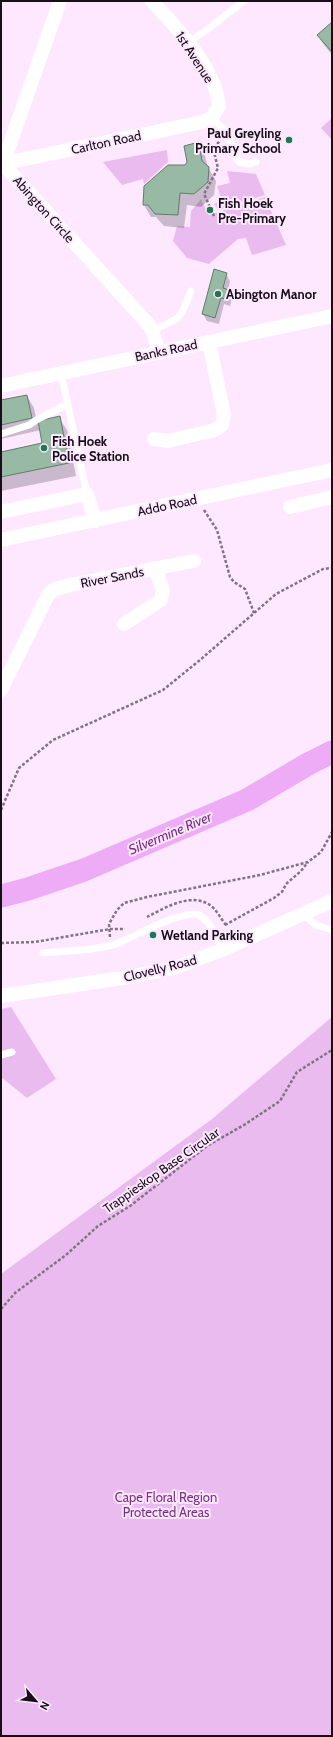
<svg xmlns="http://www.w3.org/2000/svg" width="333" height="1737" viewBox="0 0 333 1737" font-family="Cabin,sans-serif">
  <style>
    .green { fill: #eabbef }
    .shadow { fill: #0003 }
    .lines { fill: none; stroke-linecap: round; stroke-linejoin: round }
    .river { stroke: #eeabf6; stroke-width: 23 }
    .building { fill: #98b9a4; stroke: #5e7e6b }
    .path { stroke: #817383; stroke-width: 2.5; stroke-dasharray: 3 2; stroke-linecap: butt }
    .service { stroke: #fff; stroke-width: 7 }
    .minor { stroke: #fff; stroke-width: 14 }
    .poi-dot { fill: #1c784d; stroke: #fde8ff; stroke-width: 1.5 }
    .labels { text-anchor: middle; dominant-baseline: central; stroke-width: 4; stroke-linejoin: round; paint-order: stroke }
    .street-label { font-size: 13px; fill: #170e18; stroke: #fde8ff }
    .poi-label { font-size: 13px; font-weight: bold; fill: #170e18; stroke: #fde8ff; text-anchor: start }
    .park-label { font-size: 13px; fill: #7c2f86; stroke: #fde8ff }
    .water-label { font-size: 14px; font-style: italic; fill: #7a2d84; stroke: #fde8ff }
  </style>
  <rect width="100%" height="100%" fill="#fde8ff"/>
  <!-- green -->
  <g class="green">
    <path d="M332 118V140L321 128Z"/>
    <path d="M167 150 168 162 144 184 143 179 122 185 103 162Z"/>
    <path d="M227 171 256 174 265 195 218 210 214 204 222 201 217 186 230 183Z"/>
    <path d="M265 197 286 245 252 255 246 238 238 239 209 264 187 258 173 241 177 226 190 227 191 211 201 199 209 215Z"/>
    <path d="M11 1007 56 1079 27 1098 1 1077V1009Z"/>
    <path d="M332 1017V1736H1V1274L212 1119Z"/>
  </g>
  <!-- shadow -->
  <g class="shadow">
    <path d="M332 23V55L324 45 318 36Z"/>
    <path d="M198 143 205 156 208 167 216 181 214 195 201 207 187 205 184 228 164 226 156 217H151L144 205 185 166Z"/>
    <path d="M226 274 230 281 228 291 232 298 230 306 224 304 219 324 207 321 203 314Z"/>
    <path d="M27 396 34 408 37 422 59 418 67 430 76 476 1 491V453L43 444 41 430 1 439V401Z"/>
  </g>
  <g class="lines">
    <!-- river -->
    <path class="river" d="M1 896 28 889 84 870 247 800 308 764 332 752"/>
  </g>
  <!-- building -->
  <g class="building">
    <path d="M332 22V52L317 35Z"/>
    <path d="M199 142 202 161 209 167 208 182 194 194 180 193 178 215 155 214 148 205H143L144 186 168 165H185L187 162 184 146Z"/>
    <path d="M214 269 227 273 223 288 229 290 226 299 221 298 215 318 202 314Z"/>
    <path d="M27 395 32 418 1 425V400Z"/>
    <path d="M60 416 69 463 1 477V452L42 443 38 421Z"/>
  </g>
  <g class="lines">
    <!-- path -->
    <g class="path">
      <path d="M203 150 213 148"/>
      <path d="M214 216 204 194 218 168 213 148 220 141"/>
      <path d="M204 510 217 530 230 577 234 582 245 589 254 613"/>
      <path d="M1 810 19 768 53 740 163 690 200 660 276 594 323 569 332 568"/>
      <path d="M147 917C165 908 190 892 210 905 216 909 221 919 226 925"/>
      <path d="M225 925 274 898 282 892 286 884 301 871 308 862"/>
      <path d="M110 937 109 924 117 910 124 903 147 897 260 875 308 862 321 852 332 832"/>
      <path d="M1 943 35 942 110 929H125"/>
      <path d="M1 1309 15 1293 66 1255 98 1226 130 1206 207 1146 244 1125 280 1101 297 1072 332 1050"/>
    </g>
    <!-- service -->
    <g class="service">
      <path d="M188 42 204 32 244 1"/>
      <path d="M211 119C217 123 225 128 228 135 232 144 232 154 239 162L249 164 256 162"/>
      <path d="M152 330C181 319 180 319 191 291"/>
      <path d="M61 373 87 494"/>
      <path d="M1 434 29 425 38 419 68 404"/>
      <path d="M303 914 316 925 332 930"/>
      <path d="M43 953C64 951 104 950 121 942 135 935 185 909 199 915 211 921 217 939 222 950"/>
      <path d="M1 1055 12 1052"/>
    </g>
    <!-- minor -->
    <g class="minor">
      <path d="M1 164 198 123 211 119 219 106C215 67 178 29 152 1"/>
      <path d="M3 164 149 325 152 330 159 352"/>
      <path d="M3 164 60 1"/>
      <path d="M1 386 332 316"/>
      <path d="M154 439 168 441 215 430 222 425 224 415 209 342"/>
      <path d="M290 507 332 497"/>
      <path d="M1 512 87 494 95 521"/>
      <path d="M1 540 332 470"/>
      <path d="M124 624 161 600 163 590 155 568"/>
      <path d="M1 690 48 595 53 590 70 585 194 561"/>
      <path d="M1 996 129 977 174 968 222 950 332 901"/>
    </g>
  </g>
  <!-- markers -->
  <g class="poi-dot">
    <circle cx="289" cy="140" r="4"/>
    <circle cx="210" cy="210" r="4"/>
    <circle cx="218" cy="294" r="4"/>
    <circle cx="44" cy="448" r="4"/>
    <circle cx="153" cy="935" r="4"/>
  </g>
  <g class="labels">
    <!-- street labels -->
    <g class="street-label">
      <text transform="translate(195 57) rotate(57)">1st Avenue</text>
      <text transform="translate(106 142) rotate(-12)">Carlton Road</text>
      <text transform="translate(44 209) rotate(48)">Abington Circle</text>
      <text transform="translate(166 350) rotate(-12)">Banks Road</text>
      <text transform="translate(167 505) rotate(-12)">Addo Road</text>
      <text transform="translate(112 577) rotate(-11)">River Sands</text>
      <text transform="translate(160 968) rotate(-14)">Clovelly Road</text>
      <text transform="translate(161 1170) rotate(-35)">Trappieskop Base Circular</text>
    </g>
    <!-- poi labels -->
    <g class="poi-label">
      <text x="281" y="133" text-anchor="end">Paul Greyling<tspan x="281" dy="15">Primary School</tspan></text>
      <text x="218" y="203">Fish Hoek<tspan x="218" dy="15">Pre-Primary</tspan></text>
      <text x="226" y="294">Abington Manor</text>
      <text x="52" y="441">Fish Hoek<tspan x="52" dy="15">Police Station</tspan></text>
      <text x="161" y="935">Wetland Parking</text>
    </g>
    <!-- park labels -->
    <g class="park-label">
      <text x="166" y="1497">Cape Floral Region<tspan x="166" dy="15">Protected Areas</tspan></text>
    </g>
    <!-- water labels -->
    <g class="water-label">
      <text transform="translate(170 833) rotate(-23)">Silvermine River</text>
    </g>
  </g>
  <!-- border -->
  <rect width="333" height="1737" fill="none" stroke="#170e18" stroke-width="4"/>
  <!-- north arrow -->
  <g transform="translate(36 1701) rotate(118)" stroke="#fde8ff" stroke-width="3" paint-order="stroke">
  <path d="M0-3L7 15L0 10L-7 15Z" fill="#170e18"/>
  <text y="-6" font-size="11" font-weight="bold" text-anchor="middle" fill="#170e18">N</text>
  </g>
</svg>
